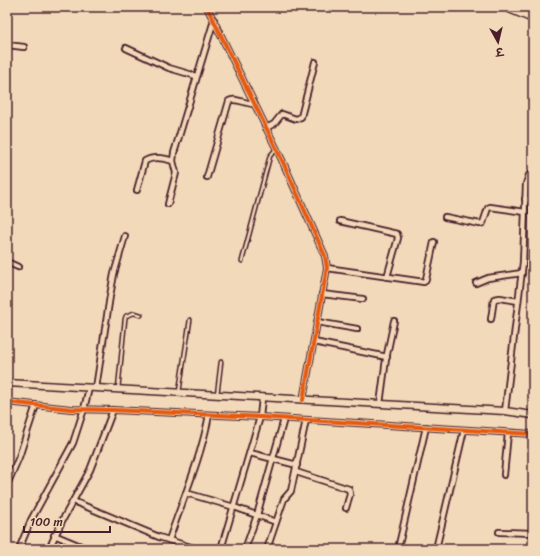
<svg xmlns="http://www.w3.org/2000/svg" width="540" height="556" viewBox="0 0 540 556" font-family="Sriracha,'Playpen Sans Deva',sans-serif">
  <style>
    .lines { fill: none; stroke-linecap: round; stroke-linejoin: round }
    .lane-casing { stroke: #4a1f2b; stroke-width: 5.5 }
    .street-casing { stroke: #4a1f2b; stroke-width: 8 }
    .secondary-casing { stroke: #4a1f2b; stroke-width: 9 }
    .highway-casing { stroke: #4a1f2b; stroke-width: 11 }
    .lane { stroke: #f1d9b9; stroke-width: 2.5 }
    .street { stroke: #f1d9b9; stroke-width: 4.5 }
    .secondary { stroke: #f1d9b9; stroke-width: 6 }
    .highway { stroke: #f1d9b9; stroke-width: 8 }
    .cycleway-casing { stroke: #f1d9b9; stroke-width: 6 }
    .cycleway { stroke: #e8590c; stroke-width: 4 }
  </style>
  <rect width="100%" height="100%" fill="#f1d9b9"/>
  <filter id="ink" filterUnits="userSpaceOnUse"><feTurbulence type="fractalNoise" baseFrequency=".025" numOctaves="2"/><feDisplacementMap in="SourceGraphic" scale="8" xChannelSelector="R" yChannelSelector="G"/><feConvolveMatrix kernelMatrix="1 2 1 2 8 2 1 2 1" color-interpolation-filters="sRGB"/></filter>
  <g filter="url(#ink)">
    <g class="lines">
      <!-- lane casing -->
      <g class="lane-casing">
        <g id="lane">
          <path d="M242 261 270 156 276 149"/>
          <path d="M118 389 125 319 126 316 134 313 141 315"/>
          <path d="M179 392 190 320"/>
          <path d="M217 395 221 362"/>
        </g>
      </g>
      <!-- street casing -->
      <g class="street-casing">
        <g id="street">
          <path d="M207 7 282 160 325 256 327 268 303 400"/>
          <path d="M7 45 24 47"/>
          <path d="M126 48 169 68 196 76"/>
          <path d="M266 128 274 124 282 114 296 119 301 117 315 62"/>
          <path d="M207 177 229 101C236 97 245 104 254 104"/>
          <path d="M137 190 145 161C154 156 164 158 173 161"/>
          <path d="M525 199 533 200"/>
          <path d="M168 204 176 173 173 161 174 153 214 20"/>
          <path d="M445 217 480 224 483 223 488 208 490 207 525 212"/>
          <path d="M340 221 397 234 398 238 387 277"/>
          <path d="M7 262 18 267"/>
          <path d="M327 268 424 282 426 279 434 242"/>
          <path d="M476 283 488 278 522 273"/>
          <path d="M322 294 363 299"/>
          <path d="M491 319 494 299 500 298 518 301"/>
          <path d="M317 322 357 329"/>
          <path d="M314 342 387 357"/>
          <path d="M96 388 110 296 114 274 125 236"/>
          <path d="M7 402 71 409 113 410 260 417 533 434"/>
          <path d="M380 404 386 359 394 321"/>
          <path d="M505 411 523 262 526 184 529 175 533 173"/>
          <path d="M250 453 297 465"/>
          <path d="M296 472 349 489 350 494 346 508"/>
          <path d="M504 475 508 433"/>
          <path d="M7 485 19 457 36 405"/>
          <path d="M186 493 234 507 276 522"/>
          <path d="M73 501 159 537 197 549"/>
          <path d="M499 532 533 533"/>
          <path d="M54 535 83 547"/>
          <path d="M169 540C183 499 201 458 209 415"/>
          <path d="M19 549 31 520 73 443 84 409 89 388"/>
          <path d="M49 549 62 521 90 470 113 410"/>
          <path d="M221 549 260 417 262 398"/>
          <path d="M245 549 257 515 284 419"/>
          <path d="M267 549 284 499 291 491 306 420"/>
          <path d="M398 549 426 427"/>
          <path d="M436 549 464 430"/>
        </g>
      </g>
      <!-- secondary casing -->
      <g class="secondary-casing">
        <path id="secondary" d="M7 383 505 411 533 415"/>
      </g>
      <!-- highway casing -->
      <g class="highway-casing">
        <path id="highway" d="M507 7 533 18"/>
      </g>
      <!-- lane -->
      <use href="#lane" class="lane"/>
      <!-- street -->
      <use href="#street" class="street"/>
      <!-- secondary -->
      <use href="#secondary" class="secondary"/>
      <!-- highway -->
      <use href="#highway" class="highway"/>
      <!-- cycleway casing -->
      <g class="cycleway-casing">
        <g id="cycleway">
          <path d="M207 7 282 160 325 256 327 268 303 400"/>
          <path d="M7 402 71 409 113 410 260 417 533 434"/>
        </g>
      </g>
      <!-- cycleway -->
      <use href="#cycleway" class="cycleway"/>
    </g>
  </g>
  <!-- margin -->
  <rect width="540" height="556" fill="none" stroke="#f1d9b9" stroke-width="24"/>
  <rect x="12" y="12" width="516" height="532" fill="none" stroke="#4a1f2b" stroke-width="1.5" filter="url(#ink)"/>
  <!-- north arrow -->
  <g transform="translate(498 42) rotate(172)" stroke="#f1d9b9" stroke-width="3" paint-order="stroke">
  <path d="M0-3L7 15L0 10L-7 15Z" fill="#4a1f2b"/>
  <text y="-6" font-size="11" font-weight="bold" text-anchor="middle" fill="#4a1f2b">उ</text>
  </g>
  <!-- scale -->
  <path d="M24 526v6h86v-6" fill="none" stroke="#4a1f2b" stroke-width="2"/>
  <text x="30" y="526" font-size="12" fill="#4a1f2b" stroke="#f1d9b9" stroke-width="3" paint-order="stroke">100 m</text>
</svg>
